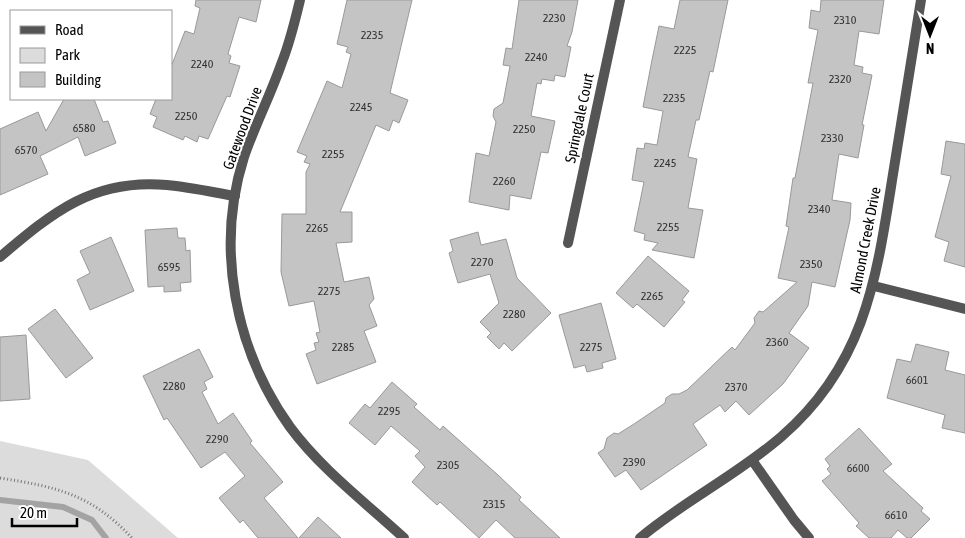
<svg xmlns="http://www.w3.org/2000/svg" width="965" height="538" viewBox="0 0 965 538" font-family="'Asap Condensed',sans-serif">
  <style>
    .green { fill: #dcdcdc }
    .lines { fill: none; stroke-linecap: round; stroke-linejoin: round }
    .stream { stroke: #a3a3a3; stroke-width: 6 }
    .building { fill: #c4c4c4; stroke: #999 }
    .path { stroke: #777; stroke-width: 3; stroke-dasharray: 1 2.5; stroke-linecap: butt }
    .street { stroke: #555; stroke-width: 10 }
    .labels { text-anchor: middle; dominant-baseline: central; stroke-width: 4; stroke-linejoin: round; paint-order: stroke }
    .number-label { font-size: 12px; fill: #313131 }
    .street-label { font-size: 15px; fill: #000; stroke: #fff }
  </style>
  <rect width="100%" height="100%" fill="#fff"/>
  <!-- green -->
  <path class="green" d="M0 441 88 460 178 538H0Z"/>
  <g class="lines">
    <!-- stream -->
    <path class="stream" d="M0 500 63 507 92 520 106 538"/>
  </g>
  <!-- building -->
  <g class="building">
    <path d="M196 0H261L256 22 239 17 228 54 231 56 229 63 240 66 230 97 227 96 208 139 199 136 197 142 185 136 183 140 153 127 157 117 150 114 156 99H171V67L185 31 194 34 200 8 195 6Z"/>
    <path d="M347 0H412L390 93 408 100 399 123 393 120 389 131 376 125 340 212H352V242L336 243 344 282 369 277 374 299 369 305 377 326 364 331 376 362 317 384 306 354 316 350 314 343 319 342 316 333 320 332 314 301 289 306 281 272 282 214H306V172L310 164 304 162 307 156 297 152 327 81 342 88 351 54 346 52 348 47 337 44Z"/>
    <path d="M519 0H578L572 32 567 46 571 47 565 77 555 75 554 81 542 79 541 84 537 83 531 116 555 121 548 153 541 152 531 199 510 195 509 210 469 202 476 153 489 156 496 122 493 116 494 109 503 103 510 66 503 65 506 48 512 49Z"/>
    <path d="M680 0H728L713 72 710 71 699 120H696L688 157 697 159 688 208 703 210 694 258 652 250 658 243 644 240 645 234 634 231 644 182 632 180 637 148 644 149 645 143 657 145 663 111 643 107 652 60 659 26 674 29Z"/>
    <path d="M821 0H884L879 34 859 31 854 65 863 67 862 73 872 75 862 125H864L858 158 839 154 832 200 851 203 850 220 835 287 812 282 808 306 789 333 809 348 783 384 749 415 736 401 725 412 720 405 693 424 707 445 641 490 626 470 615 477 598 453 604 449 607 438 614 433 618 434 634 424 665 403 666 398 672 394H679L687 390 732 347 735 350 755 323 754 318 759 311 763 312 797 282 778 278 789 227 786 226 793 178H795L813 83H808L818 30 809 28 811 10 820 12Z"/>
    <path d="M64 99H94L103 122 108 121 116 143 85 156 78 137 40 156 48 174 0 195V129L38 112 46 131Z"/>
    <path d="M946 141 965 144V267L944 261 949 242 935 237 951 176 941 174Z"/>
    <path d="M177 228 178 238H185L186 251 190 250 191 282 180 283 181 291 164 292V286L148 287 145 230Z"/>
    <path d="M478 232 481 245 506 239 517 278 551 313 512 351 504 343 499 349 487 337 491 333 480 322 499 303 490 274 458 283 449 253 453 251 450 240Z"/>
    <path d="M111 237 134 291 90 310 77 280 90 273 80 251Z"/>
    <path d="M648 256 689 291 682 300 685 302 664 327 637 304 633 308 616 293Z"/>
    <path d="M601 303 616 359 602 363 603 368 587 372 585 365 574 368 559 315Z"/>
    <path d="M55 309 93 358 66 378 28 329Z"/>
    <path d="M26 335 30 399 0 401V337Z"/>
    <path d="M916 344 949 352 945 370 965 375V433L942 428 945 415 887 398 897 359 911 362Z"/>
    <path d="M199 349 213 377 204 382 207 389 202 392 218 424 233 413 252 441 250 443 283 482 264 498 298 538H258L243 520 240 523 219 498 245 476 225 452 201 468 167 418 164 420 143 376Z"/>
    <path d="M392 382 417 404 414 407 440 430 443 426 498 475 521 497 519 500 560 538H515L496 520 479 538 440 502 437 505 412 482 425 467 415 456 420 451 391 426 375 445 349 423 365 404 370 408Z"/>
    <path d="M859 428 892 464 883 471 923 508 921 511 930 519 911 538H907L898 530 891 538H869L856 526 859 523 822 481 831 474 827 469 830 466 825 459Z"/>
    <path d="M318 517 341 538H299Z"/>
  </g>
  <g class="lines">
    <!-- path -->
    <path class="path" d="M0 478C57 487 91 494 132 538"/>
    <!-- street -->
    <g class="street">
      <path d="M300 0C295 21 290 42 282 62 271 94 255 125 244 157 215 248 235 350 290 427 321 469 366 503 404 538"/>
      <path d="M568 243 620 0"/>
      <path d="M0 257C52 213 93 178 167 185 189 187 212 192 235 196"/>
      <path d="M874 286 965 309"/>
      <path d="M752 460 794 520 809 538"/>
      <path d="M640 538C684 501 737 475 781 437 868 362 877 273 894 168 903 112 912 56 921 0"/>
    </g>
  </g>
  <g class="labels">
    <!-- number labels -->
    <g class="number-label">
      <text x="554" y="18">2230</text>
      <text x="845" y="20">2310</text>
      <text x="372" y="35">2235</text>
      <text x="685" y="50">2225</text>
      <text x="536" y="57">2240</text>
      <text x="202" y="64">2240</text>
      <text x="840" y="79">2320</text>
      <text x="674" y="98">2235</text>
      <text x="361" y="107">2245</text>
      <text x="186" y="116">2250</text>
      <text x="84" y="128">6580</text>
      <text x="524" y="129">2250</text>
      <text x="832" y="138">2330</text>
      <text x="26" y="150">6570</text>
      <text x="333" y="154">2255</text>
      <text x="665" y="163">2245</text>
      <text x="504" y="181">2260</text>
      <text x="819" y="209">2340</text>
      <text x="668" y="227">2255</text>
      <text x="317" y="228">2265</text>
      <text x="482" y="262">2270</text>
      <text x="811" y="264">2350</text>
      <text x="169" y="267">6595</text>
      <text x="329" y="291">2275</text>
      <text x="652" y="296">2265</text>
      <text x="514" y="314">2280</text>
      <text x="777" y="342">2360</text>
      <text x="343" y="347">2285</text>
      <text x="591" y="347">2275</text>
      <text x="917" y="380">6601</text>
      <text x="174" y="386">2280</text>
      <text x="736" y="387">2370</text>
      <text x="389" y="411">2295</text>
      <text x="217" y="439">2290</text>
      <text x="634" y="462">2390</text>
      <text x="448" y="465">2305</text>
      <text x="858" y="468">6600</text>
      <text x="494" y="504">2315</text>
      <text x="896" y="515">6610</text>
    </g>
    <!-- street labels -->
    <g class="street-label">
      <text transform="translate(579 118) rotate(-78)">Springdale Court</text>
      <text transform="translate(242 128) rotate(-70)">Gatewood Drive</text>
      <text transform="translate(865 240) rotate(-79)">Almond Creek Drive</text>
    </g>
  </g>
  <!-- legend -->
  <rect x="10" y="10" width="162" height="90" fill="#ffffff" stroke="#999999"/>
  <rect x="20" y="26" width="25" height="8" fill="#555555" stroke="#999999"/>
  <text x="55" y="35" font-size="15" fill="#000000">Road</text>
  <rect x="20" y="48" width="25" height="15" fill="#dcdcdc" stroke="#999999"/>
  <text x="55" y="60" font-size="15" fill="#000000">Park</text>
  <rect x="20" y="72" width="25" height="15" fill="#c4c4c4" stroke="#999999"/>
  <text x="55" y="85" font-size="15" fill="#000000">Building</text>
  <!-- north arrow -->
  <g transform="translate(930 35) rotate(180)" stroke="#ffffff" stroke-width="4" paint-order="stroke">
  <path d="M0-4L9 19L0 12L-9 19Z" fill="#000000"/>
  <text y="-8" font-size="14" font-weight="bold" text-anchor="middle" fill="#000000">N</text>
  </g>
  <!-- scale -->
  <path d="M12 518v8h65v-8" fill="none" stroke="#000000" stroke-width="2.5"/>
  <text x="20" y="518" font-size="15" fill="#000000" stroke="#ffffff" stroke-width="4" paint-order="stroke">20 m</text>
</svg>
